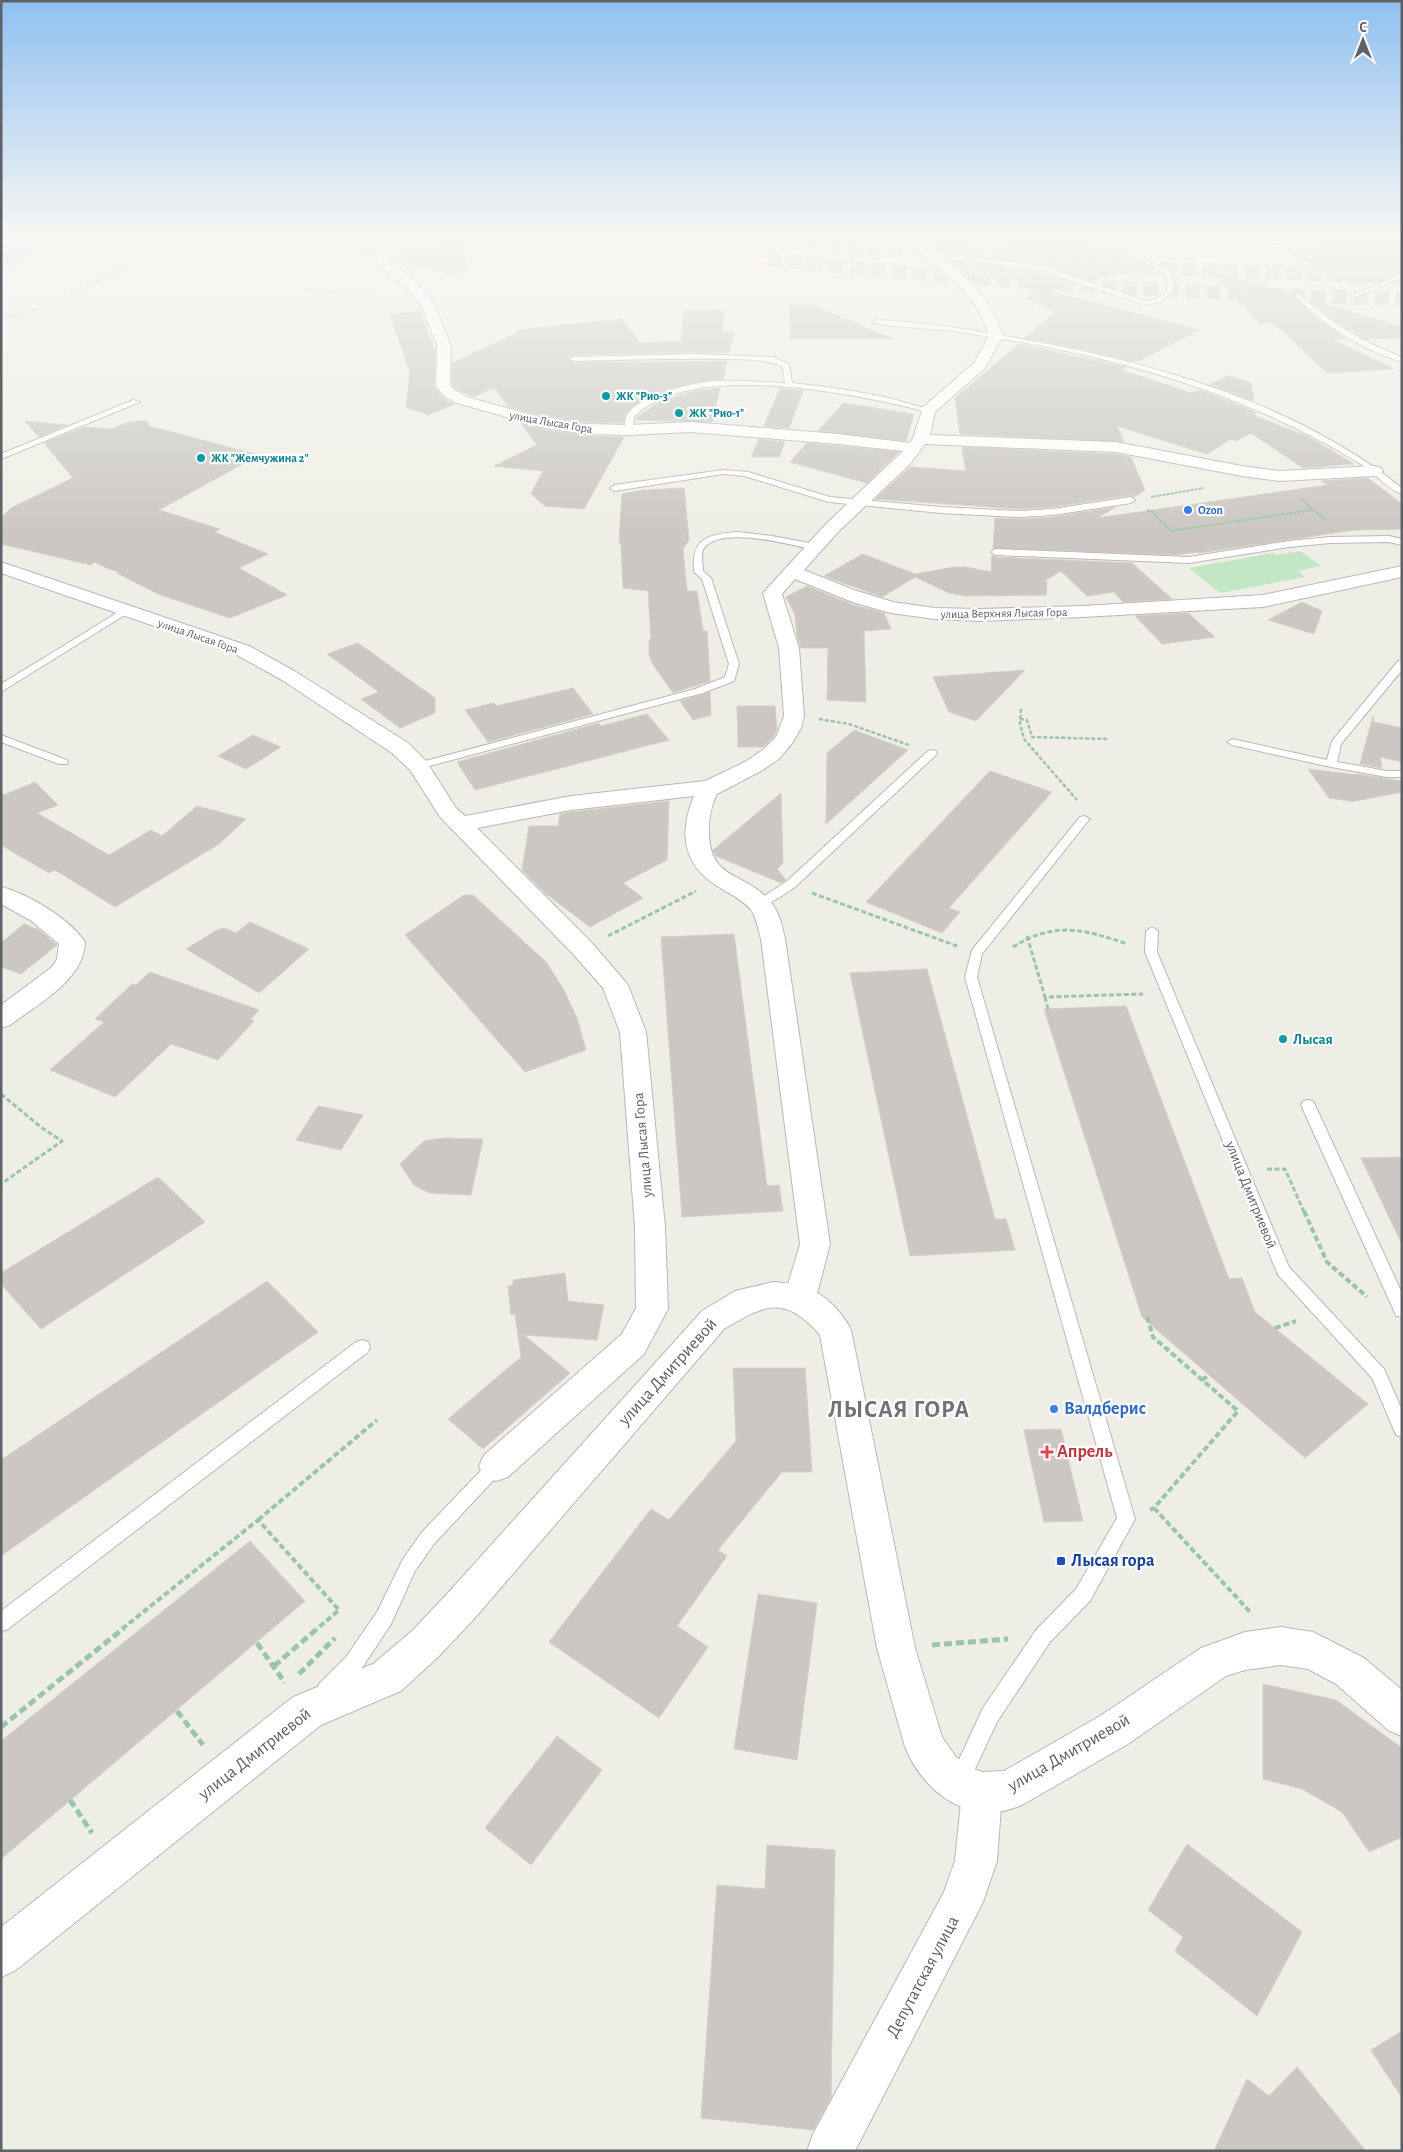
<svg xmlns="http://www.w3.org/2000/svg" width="1403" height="2152" viewBox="0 0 1403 2152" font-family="'Alegreya Sans',sans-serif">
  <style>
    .green { fill: #c3e6c5 }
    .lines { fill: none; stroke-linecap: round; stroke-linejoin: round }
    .river { fill: #a9d3fd; fill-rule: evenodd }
    .building { fill: #cbc8c3; stroke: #d4d0c4 }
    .primary-tunnel { stroke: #cbcbc6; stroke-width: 14; stroke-dasharray: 14 7; stroke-linecap: butt }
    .service-casing { stroke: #b6b8bc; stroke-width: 2 }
    .minor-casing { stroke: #b6b8bc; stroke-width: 2 }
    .tertiary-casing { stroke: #b6b8bc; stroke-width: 2 }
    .primary-casing { stroke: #eecf61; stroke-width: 2 }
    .path-far5 { stroke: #9bc5a9; stroke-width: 1; stroke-dasharray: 2.5 1; stroke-linecap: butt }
    .path-far4 { stroke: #9bc5a9; stroke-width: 2; stroke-dasharray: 3 1; stroke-linecap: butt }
    .path-far3 { stroke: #9bc5a9; stroke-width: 2.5; stroke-dasharray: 4 2; stroke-linecap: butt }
    .path-far2 { stroke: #9bc5a9; stroke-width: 3; stroke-dasharray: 5 2.5; stroke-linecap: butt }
    .path-far1 { stroke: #9bc5a9; stroke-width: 4; stroke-dasharray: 6 3; stroke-linecap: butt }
    .path { stroke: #9bc5a9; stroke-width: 5; stroke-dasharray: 8 4; stroke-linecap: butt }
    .service { fill: #fff; fill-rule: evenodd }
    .minor { fill: #fff; fill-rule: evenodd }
    .tertiary { fill: #fff; fill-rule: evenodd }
    .primary { fill: #fdf5ae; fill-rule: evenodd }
    .culture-dot { fill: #0f9aa8; stroke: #fff; stroke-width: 2 }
    .shop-dot { fill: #3f7fe0; stroke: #fff; stroke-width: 2 }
    .health-dot { fill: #e0444e; stroke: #fff; stroke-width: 2 }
    .transit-dot { fill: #1a4fb4; stroke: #fff; stroke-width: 2 }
    .labels { text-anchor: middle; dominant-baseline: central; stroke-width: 4.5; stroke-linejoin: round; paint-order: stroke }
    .far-culture-label { font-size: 12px; font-weight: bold; fill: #0d838f; stroke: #fff; text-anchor: start }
    .far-street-label { font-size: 12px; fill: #5e6166; stroke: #fff }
    .far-shop-label { font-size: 12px; font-weight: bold; fill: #366cbe; stroke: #fff; text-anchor: start }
    .culture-label { font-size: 15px; font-weight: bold; fill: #0d838f; stroke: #fff; text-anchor: start }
    .street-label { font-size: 15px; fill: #5e6166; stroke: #fff }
    .near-street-label { font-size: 18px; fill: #5e6166; stroke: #fff }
    .near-shop-label { font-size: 18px; font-weight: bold; fill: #366cbe; stroke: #fff; text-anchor: start }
    .near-health-label { font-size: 18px; font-weight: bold; fill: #be3a42; stroke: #fff; text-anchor: start }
    .near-transit-label { font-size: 18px; font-weight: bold; fill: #164399; stroke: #fff; text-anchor: start }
    .near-district-label { font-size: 24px; font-weight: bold; letter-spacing: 1px; fill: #6f7378; stroke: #fff }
  </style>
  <rect width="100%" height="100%" fill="#efeee6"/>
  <!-- green -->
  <path class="green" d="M1300 551 1321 566 1298 571 1305 577 1220 593 1189 568 1273 553 1276 555Z"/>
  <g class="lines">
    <!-- river -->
    <path class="river" d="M22 235H182L178 241 143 247 92 245 36 248 11 265 1 267V246L12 238Z"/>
  </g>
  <!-- building -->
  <g class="building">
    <path d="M1011 235H1041L1060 240 1076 236 1144 261V264L1147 267 1091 281 1042 264 988 258Z"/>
    <path d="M1278 235H1330L1289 241 1278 236Z"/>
    <path d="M1353 235H1402V269L1359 287 1287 253 1311 250 1300 245 1351 237Z"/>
    <path d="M922 236 966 237 969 255 940 252Z"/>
    <path d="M464 241 468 269 451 275 390 259 413 243Z"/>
    <path d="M386 244 375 255 360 251V245Z"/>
    <path d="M949 260 971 263 973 272 952 262Z"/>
    <path d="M981 264 1041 272 1077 284 1050 291 1199 330 1137 362 1025 338 1055 312 1028 299 1033 287 1004 275 972 282 968 278Z"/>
    <path d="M1209 270 1293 295 1317 319 1347 339H1332L1394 369 1327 373 1285 333 1271 323 1261 324Z"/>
    <path d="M1308 299 1402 327V338L1366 339 1336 321Z"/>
    <path d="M789 305H816L817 307 894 339H791Z"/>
    <path d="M684 310 724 311 723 332H735L729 353 695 352 573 355 567 358 573 363 727 361 723 379 694 382 653 394 632 407 625 414 623 423 586 422 546 417 509 407 494 388 473 397 454 388 452 384V363L515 334 518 330 622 319 640 343 681 341Z"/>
    <path d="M420 311 435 351 434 386 442 397 455 404 428 415 406 407 410 373 390 314Z"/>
    <path d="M1019 344 1126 367 1122 370 1191 393 1200 390 1255 412V416L1309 437 1354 464 1303 468 1251 433 1236 441 1231 439 1207 454 1117 426 1124 442 960 434 955 398Z"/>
    <path d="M1229 376 1251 383 1254 401 1210 384Z"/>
    <path d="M720 388 712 422 636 420V418L661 401 694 391Z"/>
    <path d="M780 388 803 391 789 428 764 426Z"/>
    <path d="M843 403 914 414 906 441 818 431Z"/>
    <path d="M25 421 67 425 39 437Z"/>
    <path d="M138 421H147L149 426 259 455 159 510 220 529 214 532 268 554 239 568 287 595 230 618 158 594 117 573 120 572 109 569 94 562 91 565 1 544V518L11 508 73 478 44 443 85 427 112 429 126 423Z"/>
    <path d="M521 423 545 430 586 436 624 437 584 509 545 506 531 494 543 471 494 466 537 445Z"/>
    <path d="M759 439 785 442 779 457H751Z"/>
    <path d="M807 443 838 446 899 452 867 483 790 462Z"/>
    <path d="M962 447 1116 454 1131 457 1145 490 1134 497 1131 495 1053 507 1020 509 875 499 910 467 966 471Z"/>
    <path d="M1368 478 1402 504V529L1354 530 1199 553 1197 552 1178 555 993 548 995 518 1020 519 1053 517 1116 507 1097 518 1328 485 1321 481Z"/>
    <path d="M684 488 689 540 683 549 687 591H697L703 631H707L710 681 673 693 652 663 649 654V641L651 639 648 591 623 588 621 543H619L622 494 644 490Z"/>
    <path d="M863 554 915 574 954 567H965L991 572 992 555 995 557 1132 563 1172 599 1123 602 1114 592 1087 596 1061 571 1044 581 1047 582 1046 595 967 596 949 593 915 577 882 597 824 576Z"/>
    <path d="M807 586 854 605 884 613 891 629 864 631 866 702 827 700 828 648H801L797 635 795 615 786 597Z"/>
    <path d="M1302 602 1322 611 1314 634 1268 620Z"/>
    <path d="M1188 613 1215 637 1162 644 1135 616Z"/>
    <path d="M358 643 435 698V713L400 728 361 699 379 692 327 654Z"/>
    <path d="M1025 670 976 721 949 712 933 677Z"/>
    <path d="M573 688 593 714 488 742 465 710 494 703 496 706Z"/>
    <path d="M710 692 711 715 693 720 680 701Z"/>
    <path d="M737 706H775L777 729 774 736 763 747H738Z"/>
    <path d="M647 714 669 740 475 790 457 762 599 723 601 726Z"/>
    <path d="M1373 716 1374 722 1402 728V762L1380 757 1382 768 1360 764Z"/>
    <path d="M854 730 908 750 826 824 827 753Z"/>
    <path d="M253 735 281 747 246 769 218 756Z"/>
    <path d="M1308 769 1357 775V774L1402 781V792L1350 802V801L1329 798Z"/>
    <path d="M990 771 1052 792 949 908 960 912 942 933 866 902Z"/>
    <path d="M35 782 58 805 37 813 109 855 151 830 162 836 197 806 246 819 219 844 115 907 55 870 49 873 1 845V793L4 795Z"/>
    <path d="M781 793 783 863 777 869 786 880 781 883 716 856 713 850Z"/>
    <path d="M669 801 667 860 623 883 643 898 590 927 545 893 522 870 529 826H558L560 814 571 812Z"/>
    <path d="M464 895H473L546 962 564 990 577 1018 586 1050 525 1072 405 935Z"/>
    <path d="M250 922 309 949 259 993 186 949 217 930 224 928 236 933Z"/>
    <path d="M24 924 39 930 57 945 21 974 1 967V943Z"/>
    <path d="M734 934 767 1186 779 1185 783 1211 682 1217 661 937Z"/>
    <path d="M927 969 995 1219H1006L1015 1250 910 1256 850 973Z"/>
    <path d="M150 972 259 1010 250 1020 254 1021 218 1060 171 1044 115 1097 50 1070 104 1022 95 1019 132 984 136 985Z"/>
    <path d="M1126 1006 1229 1279 1242 1278 1255 1312 1368 1404 1305 1458 1142 1317 1044 1009Z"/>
    <path d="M318 1106 363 1115 341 1150 296 1140Z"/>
    <path d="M443 1138 483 1139 471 1195 429 1193 414 1185 400 1164 424 1141Z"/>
    <path d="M1402 1157V1244L1361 1158Z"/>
    <path d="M158 1177 205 1222 41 1329 1 1284V1273Z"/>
    <path d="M565 1273 568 1301 604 1305 597 1340 524 1335 570 1373 483 1449 448 1419 521 1357 515 1314 511 1315 508 1286 513 1285V1280Z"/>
    <path d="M267 1281 318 1332 1 1556V1460Z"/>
    <path d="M733 1368H805L812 1472H782L718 1550 727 1556 677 1626 708 1647 659 1718 549 1642 651 1509 669 1520 736 1441Z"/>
    <path d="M1061 1429 1083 1521 1044 1522 1024 1430Z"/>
    <path d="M250 1541 305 1601 1 1859V1741Z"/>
    <path d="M758 1594 817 1603 797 1760 734 1749Z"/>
    <path d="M1263 1684 1336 1700 1402 1748V1837L1369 1852 1342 1812 1302 1789 1263 1779Z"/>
    <path d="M557 1736 602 1770 531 1865 485 1828Z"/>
    <path d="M1187 1844 1302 1932 1257 2016 1175 1951 1183 1937 1148 1910Z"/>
    <path d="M767 1845 835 1850 831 2098 813 2130 701 2118 717 1885 765 1889Z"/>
    <path d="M1402 2031V2098L1371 2050Z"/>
    <path d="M1297 2067 1366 2151H1214L1247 2079 1269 2096Z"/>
  </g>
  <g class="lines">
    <!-- primary-tunnel -->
    <g class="primary-tunnel">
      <path d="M784 240 989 259 1144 268 1402 277"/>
      <path d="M767 259C978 281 1190 294 1402 299"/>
    </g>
    <!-- service casing -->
    <g class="service-casing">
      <g id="service">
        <path d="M1339 235H1351L1266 249 1263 247Z"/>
        <path d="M934 253 1042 266 1145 301 1157 299 1167 290 1168 280 1163 272 1146 264 1145 263 1148 261 1168 270 1174 280 1173 290 1161 302 1144 305 1041 270 932 256Z"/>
        <path d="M1402 274V278L1355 297 1350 296Z"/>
        <path d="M1295 294H1299C1330 323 1363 342 1402 357V362C1361 349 1325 326 1295 296Z"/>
        <path d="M876 320C925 322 974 330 1022 339 1155 363 1294 402 1402 488V494C1387 489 1376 474 1362 465 1322 440 1279 419 1234 401 1145 365 1048 345 952 331 926 328 899 328 874 323L873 322Z"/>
        <path d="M695 354 773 357 789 364 792 383 841 389 885 397 932 410 928 412C856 394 691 359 634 417L633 430 629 432 625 430C625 426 625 419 627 415 638 395 694 382 715 381 738 380 762 382 785 383L783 367C765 358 746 360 727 359 675 358 624 360 573 361L569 359 573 357Z"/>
        <path d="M133 400 140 402 1 459V454Z"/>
        <path d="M723 470 748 472 830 497 941 507 1020 511 1053 509 1131 497 1135 500 1131 503 1053 515 1020 517 941 513 829 502 744 476 723 474 614 491 610 488 614 485Z"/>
        <path d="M738 532 772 536 815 544 819 547 815 550C792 545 721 525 704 548 700 554 703 564 703 571L711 578 739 664 734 681 703 693 422 768H414L413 766 414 764 695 689 725 677 729 664 702 579 694 572C691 538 708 534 738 532Z"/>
        <path d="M1389 536 1402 539V545L1389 542 1330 543 1289 547 1189 563 995 555 991 552 995 549 1189 557 1289 541 1330 537Z"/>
        <path d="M125 608 130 611 128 613 1 692V684Z"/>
        <path d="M1402 660V670L1341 744 1337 762 1387 771H1402V777H1387L1331 767 1232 745 1227 742 1232 739 1327 760 1332 741 1398 661Z"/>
        <path d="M1 735 67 760 68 762 67 764H59L1 742Z"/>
        <path d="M932 750 936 751 937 753 936 755 794 888 764 907H756L754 904 756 901 786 882 928 751Z"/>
        <path d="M1084 816 1090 819 1088 821 982 954 977 977 1135 1519 1090 1601 1050 1642 997 1722 966 1788 959 1791 952 1788 949 1781 983 1708 1036 1630 1076 1589 1117 1518 965 977 972 950 1080 817Z"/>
        <path d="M1152 927 1158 931 1157 952 1289 1267 1384 1369 1402 1410V1437L1396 1435 1372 1378 1278 1275 1145 952 1146 931Z"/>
        <path d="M1308 1100 1313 1101 1315 1105 1402 1293V1317L1396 1316 1394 1311 1301 1105 1303 1101Z"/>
        <path d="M362 1340 368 1342 370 1347 368 1352 8 1629 1 1632V1611L356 1342Z"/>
        <path d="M496 1458 502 1461 505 1466 502 1471 434 1544 415 1571 391 1624 360 1671 333 1698 326 1701 319 1698 316 1691 319 1684 346 1657 377 1612 403 1559 422 1532 490 1461Z"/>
      </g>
    </g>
    <!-- minor casing -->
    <g class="minor-casing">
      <g id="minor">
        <path d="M406 235H419L413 241 390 256 388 260 418 284 435 306 451 346 450 385 453 389 467 397 546 419 586 424 629 425 690 422 838 434 910 443 913 438 923 407 974 363 989 336C976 286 933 272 905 235H918C950 264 990 292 1003 336L985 368 935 412 930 435 1116 442 1242 466 1279 471 1375 466 1381 468 1383 471 1381 474 1375 476 1279 481 1242 476 1116 452 925 444 910 464 838 532 804 570 854 590 893 602 935 608 979 609 1083 606 1263 595 1402 566V577L1263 607 1083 617 979 621 935 619 891 613 855 603 795 579 782 594 799 648 804 716 801 728 793 742 779 759 761 771 717 794C711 806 708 822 709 835 711 880 744 872 769 900 779 911 782 925 785 939L830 1244 816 1298 811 1307 800 1311 789 1307 784 1298 800 1244 761 939C758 930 757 918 751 910 742 899 728 893 717 886 682 864 679 832 694 796L571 810 477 828 592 943 628 985 646 1032 665 1227 668 1309 644 1354 508 1477 496 1481 484 1477 479 1466 484 1455 622 1334 636 1308 635 1227 620 1032 603 988 574 955 440 817 410 770 392 753 282 680 235 654 1 573V562L249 646 296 672 408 743 426 761 456 808 465 816 571 796 705 781 745 762 764 749 776 737 784 716 779 648 763 593 826 524 903 451 838 444 690 432 629 435 586 434 545 428 457 403 443 395 436 385 437 346 422 307 408 290 376 261C376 248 397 242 406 235Z"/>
        <path d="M1 887C27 893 70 919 85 942 84 980 38 1004 10 1025L1 1028V1005L52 967 57 959 59 944 30 920 1 904Z"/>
        <path d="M982 1772 996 1778 1002 1792 997 1861 983 1902 855 2151H807L813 2134 944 1892 955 1861 962 1792 968 1778Z"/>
      </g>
    </g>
    <!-- tertiary casing -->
    <g class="tertiary-casing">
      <path id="tertiary" d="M773 1282C782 1283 792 1283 801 1286 822 1291 842 1311 851 1330L915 1648 942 1737 956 1757 969 1767 982 1772 1004 1771 1100 1716 1201 1648 1245 1632 1281 1627 1313 1632 1364 1658 1402 1690V1736L1388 1730 1336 1684 1308 1669 1281 1665 1245 1670 1226 1676 1128 1744 1022 1805C971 1827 925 1795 905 1747L877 1648 820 1335C785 1295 765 1304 724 1329L473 1620 438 1657 401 1691 321 1725 16 1970 1 1977V1927L293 1697 373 1664 412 1631 447 1594 702 1311 735 1291Z"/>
    </g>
    <!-- primary casing -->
    <g class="primary-casing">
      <g id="primary">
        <path d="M557 235H588L767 255 773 259 767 263 563 239Z"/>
        <path d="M731 235C743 234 782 232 790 240L784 244 737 239Z"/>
      </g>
    </g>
    <!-- path-far5 -->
    <g class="path-far5">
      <path d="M355 235 363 246"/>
      <path d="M305 289 345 293H375"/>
      <path d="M1 319C55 309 99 282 145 254"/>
    </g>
    <!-- path-far4 -->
    <g class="path-far4">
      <path d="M1151 497 1204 488"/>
      <path d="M1301 499 1324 519"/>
      <path d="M1147 511 1150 510 1171 531 1312 510"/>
    </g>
    <!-- path-far3 -->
    <g class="path-far3">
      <path d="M1021 709 1020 724 1024 739 1077 800"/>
      <path d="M819 719 849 724 909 745"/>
      <path d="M1020 719 1027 720 1032 737 1109 739"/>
    </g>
    <!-- path-far2 -->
    <g class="path-far2">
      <path d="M812 893 957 946"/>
      <path d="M608 936 696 891"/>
      <path d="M1027 936 1045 997 1143 994"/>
      <path d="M1013 947C1054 921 1084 929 1127 944"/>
      <path d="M1045 997 1048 1009"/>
      <path d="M1 1094 42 1128 62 1141 1 1184"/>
      <path d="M1267 1169H1285L1304 1212"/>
    </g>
    <!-- path-far1 -->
    <g class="path-far1">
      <path d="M1304 1211 1327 1262 1367 1297"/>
      <path d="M1147 1317 1153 1337 1238 1411 1154 1508 1150 1510"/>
      <path d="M1275 1328 1296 1321"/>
      <path d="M1202 1380 1209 1375"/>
      <path d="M1154 1508 1252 1614"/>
      <path d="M258 1520 377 1420"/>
      <path d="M122 1629 258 1520 339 1610 317 1629"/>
    </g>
    <!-- path -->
    <g class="path">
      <path d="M257 1643 285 1683"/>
      <path d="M932 1645 1008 1639"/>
      <path d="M274 1666 318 1628"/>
      <path d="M299 1674 335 1638"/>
      <path d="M177 1711 203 1745"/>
      <path d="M1 1727 124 1628"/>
      <path d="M70 1800 92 1833"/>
    </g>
    <!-- service -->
    <use href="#service" class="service"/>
    <!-- minor -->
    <use href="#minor" class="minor"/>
    <!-- tertiary -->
    <use href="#tertiary" class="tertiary"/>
    <!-- primary -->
    <use href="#primary" class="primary"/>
  </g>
  <!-- sky -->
  <linearGradient id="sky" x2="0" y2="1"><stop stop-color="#8fc0f0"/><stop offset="0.44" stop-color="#f8f7f4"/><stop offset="1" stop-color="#f8f7f4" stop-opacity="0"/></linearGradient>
  <rect width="1403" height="536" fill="url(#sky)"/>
  <!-- markers -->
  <g class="culture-dot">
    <circle cx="606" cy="396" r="5"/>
    <circle cx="679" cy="413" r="5"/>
    <circle cx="201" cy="458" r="5"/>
    <circle cx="1283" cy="1039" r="5"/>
  </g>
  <g class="shop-dot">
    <circle cx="1188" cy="510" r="5"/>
    <circle cx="1054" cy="1409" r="5"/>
  </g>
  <path class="health-dot" d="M1044.5 1444.5h5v5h5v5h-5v5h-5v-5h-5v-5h5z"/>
  <rect class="transit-dot" x="1056" y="1556" width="10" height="10" rx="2.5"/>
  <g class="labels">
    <!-- far-culture labels -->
    <g class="far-culture-label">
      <text x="616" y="396">ЖК "Рио-3"</text>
      <text x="689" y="413">ЖК "Рио-1"</text>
      <text x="211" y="458">ЖК "Жемчужина 2"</text>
    </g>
    <!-- far-street labels -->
    <g class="far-street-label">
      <text transform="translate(551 422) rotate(10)">улица Лысая Гора</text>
      <text transform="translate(1004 613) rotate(-1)">улица Верхняя Лысая Гора</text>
      <text transform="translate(198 636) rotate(19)">улица Лысая Гора</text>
    </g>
    <!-- far-shop labels -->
    <g class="far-shop-label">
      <text x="1198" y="510">Ozon</text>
    </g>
    <!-- culture labels -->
    <g class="culture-label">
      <text x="1293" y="1039">Лысая</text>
    </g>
    <!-- street labels -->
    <g class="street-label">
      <text transform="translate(643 1145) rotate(-95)">улица Лысая Гора</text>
      <text transform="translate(1251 1195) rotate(68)">улица Дмитриевой</text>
    </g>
    <!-- near-street labels -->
    <g class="near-street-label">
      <text transform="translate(668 1372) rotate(-48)">улица Дмитриевой</text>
      <text transform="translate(1069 1753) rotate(-30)">улица Дмитриевой</text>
      <text transform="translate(255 1754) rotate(-38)">улица Дмитриевой</text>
      <text transform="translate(923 1977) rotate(-62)">Депутатская улица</text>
    </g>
    <!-- near-shop labels -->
    <g class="near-shop-label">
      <text x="1064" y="1409">Валдберис</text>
    </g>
    <!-- near-health labels -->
    <g class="near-health-label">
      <text x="1057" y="1452">Апрель</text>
    </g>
    <!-- near-transit labels -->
    <g class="near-transit-label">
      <text x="1071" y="1561">Лысая гора</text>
    </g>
    <!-- near-district labels -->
    <g class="near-district-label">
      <text x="899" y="1410">ЛЫСАЯ ГОРА</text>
    </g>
  </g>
  <!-- border -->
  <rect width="1403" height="2152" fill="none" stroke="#5e6166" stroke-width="5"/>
  <!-- north arrow -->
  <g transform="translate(1363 40)" stroke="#ffffff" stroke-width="4" paint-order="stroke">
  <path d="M0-4L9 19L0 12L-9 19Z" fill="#5e6166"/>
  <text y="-8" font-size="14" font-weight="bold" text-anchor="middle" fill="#5e6166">С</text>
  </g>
</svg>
